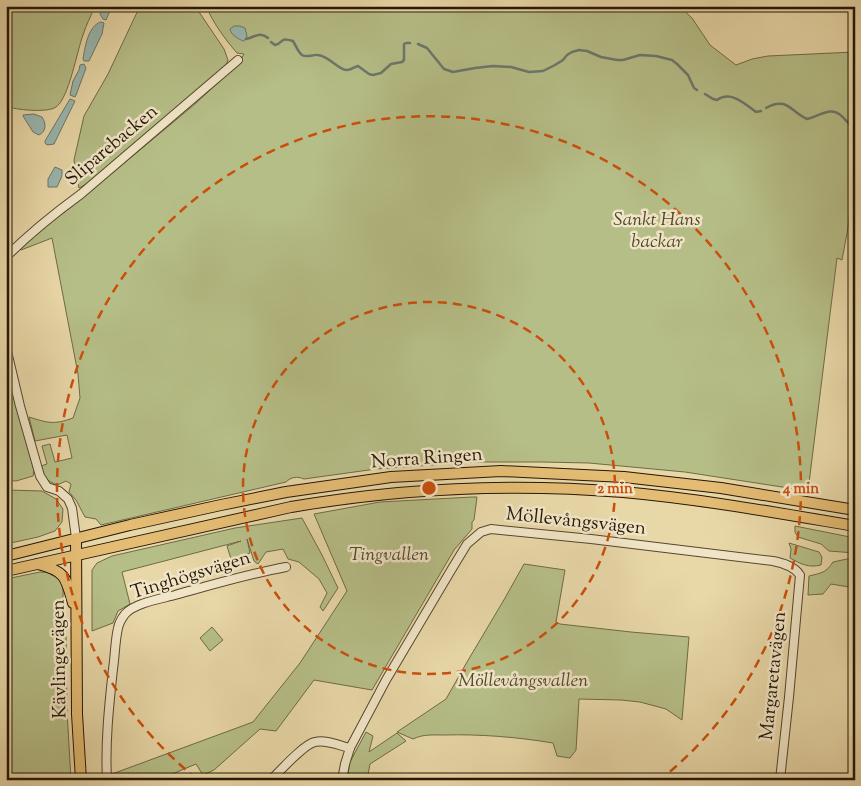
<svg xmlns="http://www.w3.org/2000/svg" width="861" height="786" viewBox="0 0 861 786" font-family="'Sorts Mill Goudy',serif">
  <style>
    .green { fill: #b6be87; stroke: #6e6a47 }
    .water { fill: #99b8b1; stroke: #6b776d }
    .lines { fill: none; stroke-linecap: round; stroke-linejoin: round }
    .stream { stroke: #6b776d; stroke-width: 2.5 }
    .minor-casing { stroke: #56462f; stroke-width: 10 }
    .major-casing { stroke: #251607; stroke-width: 12 }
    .minor { stroke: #f0e5c6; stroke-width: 8 }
    .major { stroke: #e4bc74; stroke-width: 10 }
    .ring { fill: none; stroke: #cb4f0b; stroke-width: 2.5; stroke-dasharray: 9 6 }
    .labels { text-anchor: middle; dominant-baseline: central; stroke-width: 5; stroke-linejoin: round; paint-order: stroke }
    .street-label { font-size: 19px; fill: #251607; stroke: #f0e5c6 }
    .park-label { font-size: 19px; font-style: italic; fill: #50482d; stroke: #f0e5c6 }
    .centre { fill: #cb4f0b; stroke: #f0e5c6; stroke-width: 2.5 }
    .ring-label { font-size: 15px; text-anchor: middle; font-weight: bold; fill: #cb4f0b; stroke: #f0e5c6; stroke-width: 5; stroke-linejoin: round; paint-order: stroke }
  </style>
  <rect width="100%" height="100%" fill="#e8d7a7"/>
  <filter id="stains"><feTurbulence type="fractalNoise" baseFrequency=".004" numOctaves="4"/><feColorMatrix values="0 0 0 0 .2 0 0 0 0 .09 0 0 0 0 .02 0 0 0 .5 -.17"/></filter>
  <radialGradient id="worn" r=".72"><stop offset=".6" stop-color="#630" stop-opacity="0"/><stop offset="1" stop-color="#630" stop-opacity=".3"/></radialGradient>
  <!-- green -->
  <g class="green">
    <path d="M6 6H95C91 16 86 25 83 35 77 51 69 98 56 107 48 113 15 110 6 106Z"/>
    <path d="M140 6H195L224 49 228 60 226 65 103 171 86 184 79 188 74 160 84 116 108 74Z"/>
    <path d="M206 6H679L692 18 710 45 736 65 752 59 768 56 855 52V206H850L848 228 842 260 837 258 808 491 685 472 589 463 541 462H472L376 469 304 479C297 476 291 477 286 482L101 525 96 519 85 517 76 500 69 492 71 484 66 481 57 485C46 480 43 478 41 466L47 464 42 446 50 444 55 462 72 458 67 435 35 441 29 417C48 423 54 425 73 418L80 398 78 374 52 238 21 250 20 248 41 230 75 204 195 104 239 63 244 54 237 53C225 39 213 23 206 6Z"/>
    <path d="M6 367 34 470 33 476 16 481 6 480Z"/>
    <path d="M6 490 42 491 56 499 63 509 62 522 55 531 38 537 6 544Z"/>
    <path d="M472 497H477L474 520 472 522V529L454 550 372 690 314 680 276 731 260 729 214 770 203 775 196 764 158 780H113L112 774 253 722 300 663 347 591 314 514 380 502Z"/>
    <path d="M302 518 322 555 338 588 323 611 320 607 327 593 319 579 299 562 288 559 283 549 266 552 258 564 254 561 247 539 250 553 231 559 227 546 241 541 122 572 130 604 118 611 113 623 92 631V570L97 563 112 556 235 528Z"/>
    <path d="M795 526 855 538V553L829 551 821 544 798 537 795 532Z"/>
    <path d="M789 543 819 552 822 557 821 565C808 568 801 564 790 558L791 549Z"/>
    <path d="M847 559 855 560V588L831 584 823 594 808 595 809 576C821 573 826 573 833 562Z"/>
    <path d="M524 564 565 570 556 622 560 624 631 632 689 637 682 720 666 709 640 702 621 700 579 699 576 750 570 758 557 756 553 743C517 737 480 734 444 735 433 735 423 734 413 739L397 732 446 699 467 662 505 598Z"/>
    <path d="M40 572C73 572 61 599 61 621 61 626 64 631 65 636H66L67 711 71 780H6V579Z"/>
    <path d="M212 627 223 640 210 651 200 638Z"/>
    <path d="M366 732 373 736 369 752 397 733 406 741 370 764 367 780H347L350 762Z"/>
  </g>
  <!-- water -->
  <g class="water">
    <path d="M102 6H112L106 20 103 19 100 14Z"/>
    <path d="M101 22 104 23 102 34 89 61H84L83 59C85 47 88 26 101 22Z"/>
    <path d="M234 26H240L245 28 247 36 246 39 243 41C237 38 231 35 230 29Z"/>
    <path d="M84 64 86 68 76 95 75 97 70 95 73 81 79 70 80 65Z"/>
    <path d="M70 99 75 101 54 144 47 145 45 143V141Z"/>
    <path d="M34 114 42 117C46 123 47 131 39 135L33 132 23 116V115Z"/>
    <path d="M55 167 62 170V176L57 187H48V179Z"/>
  </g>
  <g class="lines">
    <!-- stream -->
    <g class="stream">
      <path d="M246 39C255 37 260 31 268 38"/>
      <path d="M271 42 275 45C285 42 279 37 293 41 296 46 298 52 302 55 307 58 314 54 318 55 329 56 340 71 347 70 351 70 354 67 358 66L369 74 373 75 381 73 391 64 402 62 404 60V44L406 43H410"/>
      <path d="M418 44 427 48 444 69 453 72 475 68 493 66 511 67 529 72 543 71 555 65 563 60 567 55 572 52 579 50 587 51 601 57 617 60H623L640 55 656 56 672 60 677 64 688 75 694 88 697 90"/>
      <path d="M705 94 713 99 717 100C731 90 745 104 756 112L761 111"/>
      <path d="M766 108C787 96 791 112 807 119 817 117 830 107 839 114 846 118 846 124 855 127"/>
    </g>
    <!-- minor casing -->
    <g class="minor-casing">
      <g id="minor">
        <path d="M6 257C29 234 55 213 81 194L238 60"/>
        <path d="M6 347 20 406 40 476 47 487 59 491 68 499 72 508 76 538"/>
        <path d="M107 780C105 743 109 706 113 669 115 656 115 641 118 628 119 623 122 618 125 614 135 603 160 599 175 595 211 585 248 574 286 567"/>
        <path d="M271 780C280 771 304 744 315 742 326 739 340 746 350 748"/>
        <path d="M342 780 345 764 350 748 386 680 450 572 467 544 481 532 491 529 591 539 773 561C783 563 794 566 800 575L789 697 780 780"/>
      </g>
    </g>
    <!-- major casing -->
    <g class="major-casing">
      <g id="major">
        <path d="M76 538 77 714 81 780"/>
        <path d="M6 556 130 525 221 505 286 492 391 477 501 471 624 477 721 488 855 510"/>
        <path d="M38 564C65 571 66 577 73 603"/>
        <path d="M6 571 291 507C401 488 512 483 623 492 701 499 778 513 855 526"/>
      </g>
    </g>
    <!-- minor -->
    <use href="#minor" class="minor"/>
    <!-- major -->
    <use href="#major" class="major"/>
  </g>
  <!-- distance rings -->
  <g class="ring">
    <circle cx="429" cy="488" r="186"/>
    <path d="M197 779A372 372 0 1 1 661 779"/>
  </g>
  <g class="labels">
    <!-- street labels -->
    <g class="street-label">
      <text transform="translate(112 146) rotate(-40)">Sliparebacken</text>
      <text transform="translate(427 459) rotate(-4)">Norra Ringen</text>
      <text transform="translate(576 522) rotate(6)">Möllevångsvägen</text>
      <text transform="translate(191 576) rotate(-17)">Tinghögsvägen</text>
      <text transform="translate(60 659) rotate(-91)">Kävlingevägen</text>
      <text transform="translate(774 676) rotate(-84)">Margaretavägen</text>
    </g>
    <!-- park labels -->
    <g class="park-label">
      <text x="657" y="220">Sankt Hans<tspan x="657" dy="22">backar</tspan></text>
      <text x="389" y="555">Tingvallen</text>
      <text x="523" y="681">Möllevångsvallen</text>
    </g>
  </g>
  <circle cx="429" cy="488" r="8" class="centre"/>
  <g class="ring-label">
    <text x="615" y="493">2 min</text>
    <text x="801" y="493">4 min</text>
  </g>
  <!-- margin -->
  <rect width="861" height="786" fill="none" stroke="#e8d7a7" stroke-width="25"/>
  <rect x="8" y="8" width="846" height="771" fill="none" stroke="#251607" stroke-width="2.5"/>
  <rect x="12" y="12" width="836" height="761" fill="none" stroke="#251607"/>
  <rect width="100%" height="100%" filter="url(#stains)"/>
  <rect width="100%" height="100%" fill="url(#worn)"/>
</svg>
